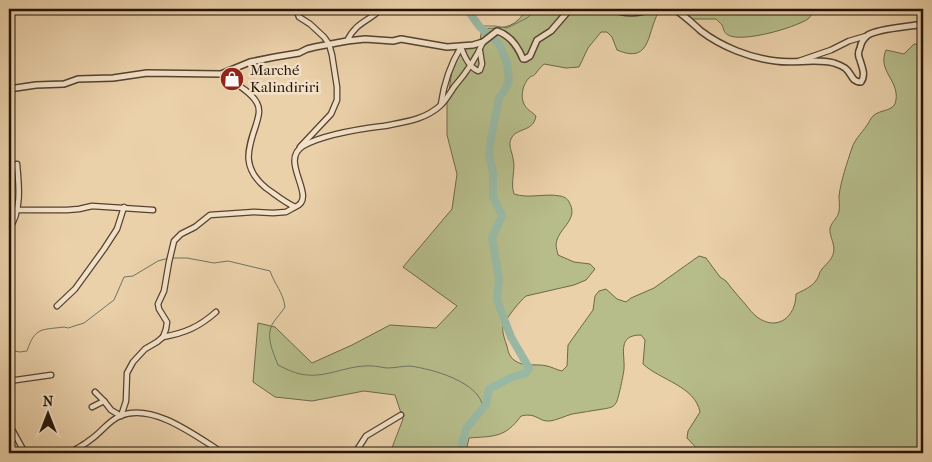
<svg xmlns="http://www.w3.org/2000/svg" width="932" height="462" viewBox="0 0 932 462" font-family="'IM FELL French Canon',serif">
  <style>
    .green { fill: #b6bc8a; stroke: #6c6848 }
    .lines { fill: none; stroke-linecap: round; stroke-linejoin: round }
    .stream { stroke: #6a7665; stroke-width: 1 }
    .river { stroke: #99b8a4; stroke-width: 8 }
    .minor-casing { stroke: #55422f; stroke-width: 7 }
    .tertiary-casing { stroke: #55422f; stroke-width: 8 }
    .minor { stroke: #f2e1c8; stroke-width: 4.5 }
    .tertiary { stroke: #f2e1c8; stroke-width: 5 }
    .labels { text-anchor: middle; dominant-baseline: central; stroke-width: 5; stroke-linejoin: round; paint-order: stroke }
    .poi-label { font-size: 15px; fill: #231306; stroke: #f2e1c8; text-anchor: start }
  </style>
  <rect width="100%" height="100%" fill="#ebd1aa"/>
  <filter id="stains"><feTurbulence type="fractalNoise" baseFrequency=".004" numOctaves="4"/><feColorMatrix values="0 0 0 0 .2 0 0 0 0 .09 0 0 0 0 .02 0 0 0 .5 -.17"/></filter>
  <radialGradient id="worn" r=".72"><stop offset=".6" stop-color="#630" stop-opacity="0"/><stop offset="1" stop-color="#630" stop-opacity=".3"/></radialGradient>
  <!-- green -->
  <g class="green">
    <path d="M524 9H669H661C646 27 654 66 617 50L612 37 607 32H601L588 48 579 67 566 68 544 64C541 67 538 70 536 73 531 79 535 73 529 78 523 84 520 96 524 104 526 109 532 112 536 116 533 133 516 127 511 139 508 145 512 152 513 158 516 170 510 182 514 194 529 199 545 193 560 196 563 196 568 199 569 202 579 218 561 227 557 240 555 245 557 250 558 255L574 262 590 264 595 269 586 280 574 285 526 296C520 301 505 319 503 327 502 333 505 340 507 346 508 351 509 356 514 360 524 368 535 363 547 366 552 367 557 370 562 371L567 366 568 345 593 310 595 296 599 291 606 289 617 299 626 302 631 298 654 288 699 256 706 258 720 277 726 281C732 289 739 297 746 305 749 309 753 314 757 317 777 332 796 317 796 294 802 291 811 287 815 282 819 278 819 272 822 269 828 262 833 259 834 250 834 242 829 235 830 228 832 221 838 218 839 211 840 206 839 201 839 196 841 180 847 163 852 148 855 138 864 131 869 122 870 120 871 118 873 116 880 109 895 112 896 100 899 80 877 71 886 50L904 54 914 44 923 45V453H701L687 438 688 431 700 412C695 386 660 380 643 364L645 340 641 335C617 335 625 353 624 369 624 372 618 401 616 403 613 408 608 408 603 409 593 411 582 412 572 414 565 416 557 420 550 421 538 422 537 412 521 416 505 438 494 436 469 438L466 451 468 453H390L403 419 395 395 364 391 312 401 275 397 253 382 258 323 275 327 312 363 352 345 390 325 436 328 457 306 403 267 452 209 457 174 447 135V103L456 46H467L480 40 482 29C495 27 508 30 518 20 522 16 524 14 524 9Z"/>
    <path d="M670 9H770C784 18 782 10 793 9 800 8 809 8 815 9 813 13 811 16 808 19 794 28 742 43 728 35 723 32 724 29 722 25 721 24 717 20 716 19H689L683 14Z"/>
  </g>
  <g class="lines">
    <!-- stream -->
    <g class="stream">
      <path d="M479 26H495L507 28 527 18 537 9"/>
      <path d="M172 258H187L214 263 228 261 270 271C275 285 283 292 285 307 282 312 277 317 273 323 265 336 273 352 278 365 288 370 296 374 307 375 326 377 345 367 364 366 372 365 379 367 387 368 395 368 403 366 410 366 432 369 481 382 483 408"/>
      <path d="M9 350 20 352 27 351C35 327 41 330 64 327L68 328 84 323 114 300 124 277 133 276 158 261 169 258"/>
    </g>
    <!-- river -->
    <path class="river" d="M463 453 461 448 466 429 486 404 489 389 512 377 526 373 529 368 511 337 501 311 497 299 499 280 492 238 502 216 493 197V173L489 154 491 139 499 98 506 88 509 80 507 63 499 44 479 26 467 9"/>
    <!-- minor casing -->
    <g class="minor-casing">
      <g id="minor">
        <path d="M296 9 299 17 310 24 324 37 329 44 332 55 337 87V100L331 114 300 147"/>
        <path d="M347 41C356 22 368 22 381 9"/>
        <path d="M461 47C464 56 469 67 478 71L480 70 482 64 480 51"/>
        <path d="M799 61 831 50 849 41 866 36"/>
        <path d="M221 74C231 81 251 91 257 103 261 110 258 118 256 125 247 151 242 168 266 188 276 195 284 202 295 207 319 198 278 161 303 146 324 134 359 129 384 126 404 122 425 120 441 105 446 100 450 93 454 87 466 73 476 59 483 42"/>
        <path d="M441 104C444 83 450 65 461 47"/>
        <path d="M9 208 17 210H67L79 209 92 206 153 210"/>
        <path d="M9 229C22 211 19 185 17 164"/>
        <path d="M57 306 75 289 104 249 117 229 124 207"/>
        <path d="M163 337C185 333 199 327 216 312"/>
        <path d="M9 381 51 375"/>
        <path d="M95 392 104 401"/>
        <path d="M92 407 104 401 111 410 121 416 126 401 127 373 133 362 145 349 157 342 163 337 166 329 167 322 159 309 158 304 164 291 169 262 174 241 181 234 195 227 210 215 254 212 273 213 286 212 295 207"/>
        <path d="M9 424 25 453"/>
        <path d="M76 449 82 453"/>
        <path d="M71 453C77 448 84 445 90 440 101 433 108 421 120 416 153 402 197 437 223 453"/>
        <path d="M355 453 366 436 401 415"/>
      </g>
    </g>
    <!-- tertiary casing -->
    <g class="tertiary-casing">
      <g id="tertiary">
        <path d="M611 9C628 15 637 13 654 9"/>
        <path d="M674 9C684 15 692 23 701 31 722 47 750 58 776 61 795 64 815 58 834 63 837 64 842 66 845 68 852 73 851 82 861 82 866 75 862 67 860 60 858 56 858 52 860 48 861 43 864 38 868 35 880 28 909 27 923 24"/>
        <path d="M9 89 36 85 64 84 78 79 113 78 147 73 221 74 250 62 275 57 299 53 307 49 315 47 347 41 365 39 393 41 401 39 447 47 473 45 483 42 497 31C510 35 518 47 523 59H525L530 56 537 40 551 31 570 9"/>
      </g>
    </g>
    <!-- minor -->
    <use href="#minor" class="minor"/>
    <!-- tertiary -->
    <use href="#tertiary" class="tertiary"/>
  </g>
  <!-- icons -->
  <defs>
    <g id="shop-disc" transform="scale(1.25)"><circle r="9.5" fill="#8f2418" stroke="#f2e1c8"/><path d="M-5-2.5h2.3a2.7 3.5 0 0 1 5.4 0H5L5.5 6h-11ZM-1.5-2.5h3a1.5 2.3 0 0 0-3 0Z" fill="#fff"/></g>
  </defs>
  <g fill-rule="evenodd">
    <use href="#shop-disc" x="232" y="79"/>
  </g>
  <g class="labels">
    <!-- poi labels -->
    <g class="poi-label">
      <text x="250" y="70">Marché<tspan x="250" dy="17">Kalindiriri</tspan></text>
    </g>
  </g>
  <!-- margin -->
  <rect width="932" height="462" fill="none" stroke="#ebd1aa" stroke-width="30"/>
  <rect x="10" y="10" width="912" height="442" fill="none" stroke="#231306" stroke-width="2.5"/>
  <rect x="15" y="15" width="902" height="432" fill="none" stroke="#231306"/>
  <!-- north arrow -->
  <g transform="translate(48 414)" stroke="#f2e1c8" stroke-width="4" paint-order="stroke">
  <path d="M0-4L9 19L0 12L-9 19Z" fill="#231306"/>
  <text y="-8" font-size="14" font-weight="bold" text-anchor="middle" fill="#231306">N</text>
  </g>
  <rect width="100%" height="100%" filter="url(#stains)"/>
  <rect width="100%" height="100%" fill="url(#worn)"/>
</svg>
